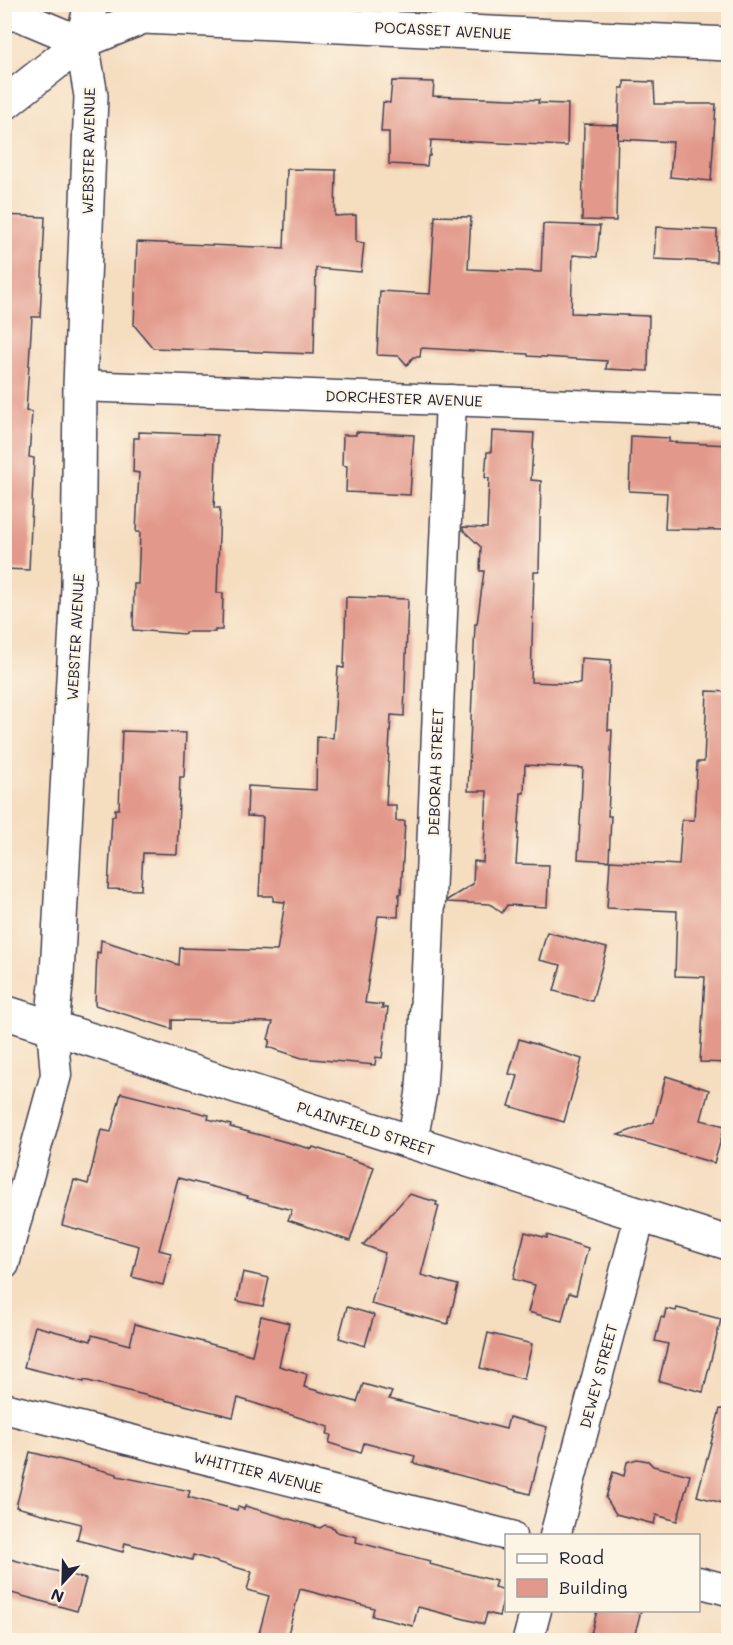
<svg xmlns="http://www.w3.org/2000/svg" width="733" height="1645" viewBox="0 0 733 1645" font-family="Mali,sans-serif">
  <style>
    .building { fill: #e2998b }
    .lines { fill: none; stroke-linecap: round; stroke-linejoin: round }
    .street-casing { stroke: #423e4f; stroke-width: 33 }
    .secondary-casing { stroke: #423e4f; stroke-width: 36 }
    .street { stroke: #fff; stroke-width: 30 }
    .secondary { stroke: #fff; stroke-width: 33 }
    .labels { text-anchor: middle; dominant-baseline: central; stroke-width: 4.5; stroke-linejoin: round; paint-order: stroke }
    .street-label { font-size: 15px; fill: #22223b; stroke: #fcf5e5 }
  </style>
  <rect width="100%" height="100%" fill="#fcf5e5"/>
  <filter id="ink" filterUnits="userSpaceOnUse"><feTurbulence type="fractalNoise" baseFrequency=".0167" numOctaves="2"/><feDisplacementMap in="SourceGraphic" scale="12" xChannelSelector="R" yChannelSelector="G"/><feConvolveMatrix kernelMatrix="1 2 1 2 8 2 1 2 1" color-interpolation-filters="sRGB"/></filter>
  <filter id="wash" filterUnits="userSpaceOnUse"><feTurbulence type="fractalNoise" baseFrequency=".008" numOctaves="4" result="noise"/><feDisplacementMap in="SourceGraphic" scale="24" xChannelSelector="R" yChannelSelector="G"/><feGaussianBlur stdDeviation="1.35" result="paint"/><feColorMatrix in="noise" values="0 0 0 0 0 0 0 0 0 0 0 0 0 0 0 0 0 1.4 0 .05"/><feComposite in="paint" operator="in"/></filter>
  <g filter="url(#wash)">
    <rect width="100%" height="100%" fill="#f5ddc0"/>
    <g id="blocks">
      <!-- building -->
      <g class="building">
        <path d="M392 81 434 82 433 96 539 100 538 103 568 104 567 146 431 140 430 156H428L427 166 389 164V132H381L383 102 390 103Z"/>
        <path d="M624 81 654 82 655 104H716L711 181 670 177 673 142 618 139 620 88H624Z"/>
        <path d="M584 124 618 125 616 221 582 220Z"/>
        <path d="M287 169 336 170 335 216 356 215V242L364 243 361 272 316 268 314 354 153 348 134 325 137 242 284 248Z"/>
        <path d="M4 215 45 217 40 317H32L26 411 32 412 29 457 34 458 29 570 4 569Z"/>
        <path d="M435 216 471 217 468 269 541 272 543 224 600 226 597 257 573 255 571 313 649 316 648 371 606 369 607 361 528 356V354L421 348 420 357H413L407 365 399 356 377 355 380 291 430 294Z"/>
        <path d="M656 227 717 230 716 262 654 259Z"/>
        <path d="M492 431 534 433 531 480 541 481 539 572H534L531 682 580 684 581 658 611 660 608 730H612L608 816H611L609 861 578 859 583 768 525 765 524 793H521L516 864 549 865 547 907 507 905 502 913 490 904 447 902V900L473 884 474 861 483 862 487 791H468L475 624H477L484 571H480L481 547 463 530V527L487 528 489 478H485L487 452H491Z"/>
        <path d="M139 432 217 435 214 508H220L217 593H223L222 630H215V632H185V634L133 630 134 584H138L140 532H136L139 473 133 472 134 438H139Z"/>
        <path d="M356 432 414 435 410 495 346 492 347 466 342 465 343 435H356Z"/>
        <path d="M631 436 669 438V442L729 445V530L665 529 667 493 629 491Z"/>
        <path d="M346 597 408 599 404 716 391 715 386 805H396V821H405L401 894H399L398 917 378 916 365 1003 383 1005 382 1008H388L382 1058 376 1057 375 1065 302 1058 268 1047 270 1040 268 1039 273 1022 172 1020V1029L95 1005 97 952 100 953 101 940 179 965 180 948 277 951 285 902 273 901V896H259L263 817 247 816 248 786 316 790 317 737 333 738 338 667 344 668Z"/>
        <path d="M707 691 729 692V1063L700 1062 705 977 675 976 677 911 607 908 610 861 679 865 682 820H694L697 762H704Z"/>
        <path d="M122 731 186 733 184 777H180L177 854 143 853 141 890 108 889 112 816H115V809H119Z"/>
        <path d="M547 932 607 948 592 1001 554 991 561 965 539 960Z"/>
        <path d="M519 1039 582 1059 564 1122 509 1106 518 1076 509 1074Z"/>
        <path d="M666 1076 709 1090 701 1120 725 1126 714 1163 618 1135 654 1122Z"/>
        <path d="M121 1093 209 1115 208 1119 231 1125 230 1127 312 1149 313 1147 374 1167 350 1241 288 1220 292 1210 247 1198 248 1196 178 1178 159 1250 171 1253 163 1285 132 1277 139 1246 62 1225 74 1180 88 1184 101 1130 111 1132Z"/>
        <path d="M409 1194 437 1202 436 1205 439 1206 421 1275 458 1285 448 1324 371 1304 385 1253 363 1245Z"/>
        <path d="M525 1232 547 1238V1235L588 1248 576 1295 569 1293 562 1321 528 1312 535 1285 513 1279Z"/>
        <path d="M243 1272 269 1278 263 1306 237 1301Z"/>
        <path d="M347 1307 374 1315 365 1346 339 1338Z"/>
        <path d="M677 1308 721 1319 703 1392 659 1381 668 1344 655 1341 661 1317 664 1318 666 1309 676 1311Z"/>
        <path d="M261 1316 289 1323 279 1366 307 1374 304 1387 357 1402 363 1384 392 1392 389 1399 506 1429 509 1417 547 1427 530 1494 413 1463 415 1456 364 1443 361 1453 329 1443 331 1435 327 1434 329 1427 238 1398 233 1417 84 1380V1382L24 1367 35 1326 91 1341 92 1335 130 1345 135 1324 252 1355Z"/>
        <path d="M488 1333 532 1344 524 1379 480 1368Z"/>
        <path d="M720 1409 729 1410V1505L697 1496Z"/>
        <path d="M30 1452 117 1474V1476L190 1491 188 1497 237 1510 238 1507 244 1509 245 1506 320 1528 325 1525 334 1528 337 1532 357 1537 356 1542 430 1561 429 1564 496 1581 494 1587 506 1590 499 1616 487 1613 484 1624 418 1607 413 1626 372 1616 374 1608 300 1589 286 1641H257L269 1596 247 1590 252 1572 193 1555 192 1560 125 1543 123 1552 77 1540 81 1524 16 1507Z"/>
        <path d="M637 1459 648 1461 653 1466 690 1475 677 1521 656 1515 654 1524 616 1514 606 1498 613 1472 624 1476 627 1462Z"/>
        <path d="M10 1559 86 1579 77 1611 4 1591V1582Z"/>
        <path d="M597 1611H641L633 1641H589Z"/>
      </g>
    </g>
  </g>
  <g filter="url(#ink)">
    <use href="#blocks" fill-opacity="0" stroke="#423e4f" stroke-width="1.5"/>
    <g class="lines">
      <!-- street casing -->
      <g class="street-casing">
        <g id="street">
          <path d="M4 15 20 16 82 42"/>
          <path d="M80 386 728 411"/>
          <path d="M412 1142 421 1094 423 1065 451 400"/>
          <path d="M4 1264 56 1075 52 1027"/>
          <path d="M4 1408 511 1536"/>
          <path d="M555 1536 640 1216"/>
          <path d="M698 1582 728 1590"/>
          <path d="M528 1640 536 1610"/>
        </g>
      </g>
      <!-- secondary casing -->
      <g class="secondary-casing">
        <g id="secondary">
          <path d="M4 104 82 42 143 17 728 44"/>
          <path d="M4 1012 728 1243"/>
          <path d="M52 1027 57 974 78 588 80 386 91 96 82 42 91 4"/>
        </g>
      </g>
      <!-- street -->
      <use href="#street" class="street"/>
      <!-- secondary -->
      <use href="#secondary" class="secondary"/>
    </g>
  </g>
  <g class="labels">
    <!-- street labels -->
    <g class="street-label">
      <text transform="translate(443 30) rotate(3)">POCASSET AVENUE</text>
      <text transform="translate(88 151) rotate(-89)">WEBSTER AVENUE</text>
      <text transform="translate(404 398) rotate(2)">DORCHESTER AVENUE</text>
      <text transform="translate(75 637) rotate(-87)">WEBSTER AVENUE</text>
      <text transform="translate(435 772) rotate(-88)">DEBORAH STREET</text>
      <text transform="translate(366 1128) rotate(18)">PLAINFIELD STREET</text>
      <text transform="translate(598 1376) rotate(-75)">DEWEY STREET</text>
      <text transform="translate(258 1472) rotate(14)">WHITTIER AVENUE</text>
    </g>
  </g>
  <!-- margin -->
  <rect width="733" height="1645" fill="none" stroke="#fcf5e5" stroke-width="24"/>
  <!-- legend -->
  <rect x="505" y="1534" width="195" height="78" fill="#fcf5e5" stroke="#a5a1a1" stroke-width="1.5"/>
  <rect x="517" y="1554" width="30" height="9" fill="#ffffff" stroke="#a5a1a1" stroke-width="1.5"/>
  <text x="559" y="1564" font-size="18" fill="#22223b">Road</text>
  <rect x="517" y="1579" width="30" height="18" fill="#e2998b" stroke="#a5a1a1" stroke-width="1.5"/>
  <text x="559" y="1594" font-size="18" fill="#22223b">Building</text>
  <!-- north arrow -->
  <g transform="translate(63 1582) rotate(202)" stroke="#fcf5e5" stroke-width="4.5" paint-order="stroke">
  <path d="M0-4.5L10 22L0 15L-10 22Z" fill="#22223b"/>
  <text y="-9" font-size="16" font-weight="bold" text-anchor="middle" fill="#22223b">N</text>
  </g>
</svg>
